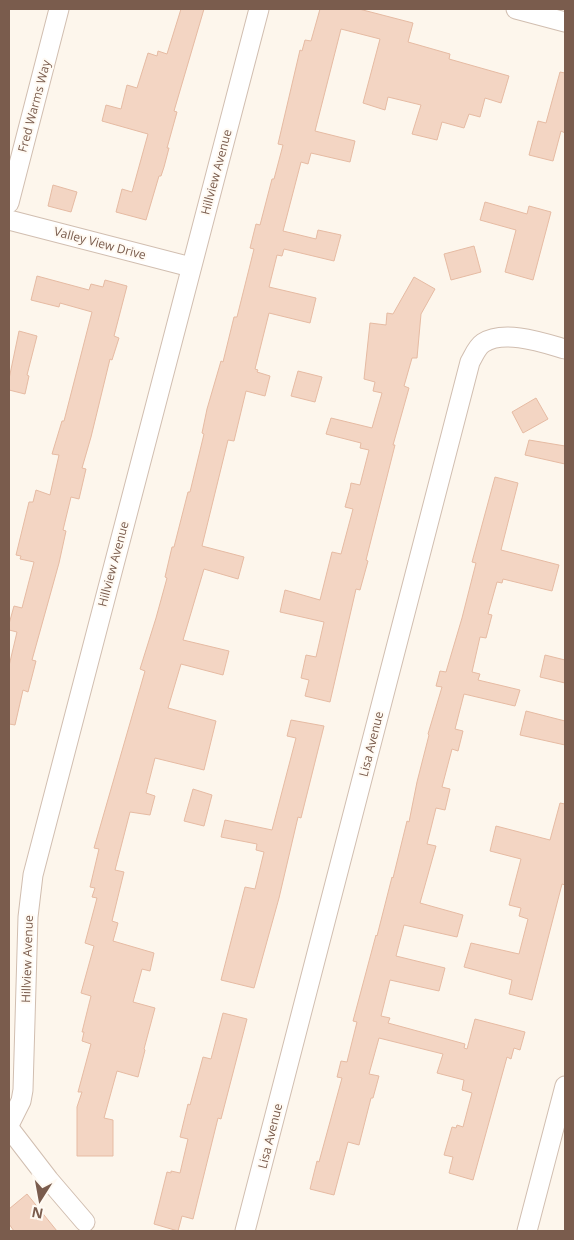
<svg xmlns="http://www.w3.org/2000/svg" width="574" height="1240" viewBox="0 0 574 1240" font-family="'Open Sans',sans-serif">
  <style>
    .building { fill: #f3d5c3; stroke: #e6bba3 }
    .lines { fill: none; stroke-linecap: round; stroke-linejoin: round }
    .street-casing { stroke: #d1beb0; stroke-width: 21 }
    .street { stroke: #fff; stroke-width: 19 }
    .labels { text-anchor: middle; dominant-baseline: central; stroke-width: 4; stroke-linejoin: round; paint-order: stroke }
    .street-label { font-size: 12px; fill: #7a5c4d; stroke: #fffaf3 }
  </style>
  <rect width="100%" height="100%" fill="#fdf6ec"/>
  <!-- building -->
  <g class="building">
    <path d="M181 9H204L174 111 177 112 167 148H169L164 167 161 176H159L146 220 116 212 122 189 132 192 148 134 102 121 106 105 121 109 127 85 137 88 148 53 157 56 158 51 167 54Z"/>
    <path d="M320 9H359L413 23 408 42 450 54 449 59 509 76 501 103 485 98 480 117 469 114 464 128 442 122 437 140 412 134 421 105 388 97 385 110 363 103 380 39 341 29 315 131 355 141 350 162 311 153 308 164 301 162 283 231 316 239 318 230 341 235 334 261 284 249 282 256 277 255 269 287 316 298 310 323 269 313 255 369 258 370 257 372 270 376 265 396 246 391 234 441 228 440 202 546 244 557 238 579 204 569 183 640 229 651 223 675 181 664 168 708 216 721 204 770 155 758 146 793 155 796 150 815 130 812 115 870 124 872 112 921 118 923 113 941 154 953 150 971 142 969 133 1002 155 1008 144 1049 145 1050 138 1077 117 1071 104 1118 113 1120V1156H77V1107L82 1092H78L91 1044 82 1041 84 1032H82L91 996 81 993 94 946 85 943 97 898 92 897 95 888 90 887 99 849 94 848 145 671 140 669 156 618 167 578 165 577 172 547H174L188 492H190L204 434 202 433 207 409 221 361 223 362 234 317H237L254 249 250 248 256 224 260 225 272 179H274L283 145 278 144 300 50 302 51 305 40 311 41Z"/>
    <path d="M560 72 565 73V133L561 131 553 161 529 155 538 121 546 123Z"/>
    <path d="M53 185 77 192 71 212 48 206Z"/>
    <path d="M485 202 527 214 529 206 551 212 533 280 505 272 516 230 480 220Z"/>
    <path d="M474 246 481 272 451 280 444 254Z"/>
    <path d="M37 276 89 290 91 284 103 287 105 280 127 286 114 336 119 338 112 360 110 359 91 437 82 468 86 469 79 499 71 497 63 530 66 531 59 563 32 660 36 661 28 692 23 690 15 725 9 724V666L17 632 9 630V624L14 606 22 608 34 562 20 559 21 556 16 555 29 502H33L36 490 50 495 59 455 52 454 62 421H64L92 312 60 303 59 307 31 300Z"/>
    <path d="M414 277 435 289 421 314 417 358H412L404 386 409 388 393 445H395L366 560 368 561 360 590 356 589 330 702 305 696 309 680 301 678 306 655 316 657 324 622 280 612 285 590 320 600 332 552 341 554 353 509 345 507 350 489 351 483 360 485 369 450 360 448 361 443 326 434 331 418 372 428 382 393 373 391 375 382 364 379 370 323 386 325 387 313 393 314Z"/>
    <path d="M19 331 37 336 27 375 29 376 25 394 9 390V379Z"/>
    <path d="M298 371 322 377 315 402 291 396Z"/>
    <path d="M536 398 548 419 523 433 512 412Z"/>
    <path d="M529 440 565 446V464L525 455Z"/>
    <path d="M495 477 518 483 501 550 559 565 552 591 503 579 502 583 497 582 488 614 492 615 486 638 480 637 472 672 480 674 478 680 520 690 515 706 464 694 455 729 463 731 458 751 452 749 442 787 450 789 445 810 436 808 427 844 436 846 420 903 463 915 457 937 404 925 396 956 445 968 439 991 390 980 381 1016 390 1018 388 1023 465 1044 464 1048 467 1049 475 1019 525 1032 520 1050 514 1048 511 1059 507 1057 473 1180 449 1173 453 1157 444 1155 452 1127 456 1128 457 1125 463 1127 472 1093 462 1090 464 1080 437 1073 443 1054 379 1038 369 1074 379 1076 373 1098H371L359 1145 348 1142 334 1195 310 1189 317 1161 319 1162 342 1078 337 1077 341 1061 347 1062 357 1022 353 1021 376 935 377 936 392 877 393 878 407 821 409 822 417 782 429 735 428 734 442 687 436 686 440 671 446 672 462 618 476 563 472 562Z"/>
    <path d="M545 655 565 660V683L540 677Z"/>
    <path d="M526 711 565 721V745L520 735Z"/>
    <path d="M291 720 324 726 301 818 298 817 279 898 254 988 221 980 245 887 255 889 264 852 256 850 257 844 221 837 225 820 272 830 296 738 287 736Z"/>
    <path d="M193 789 212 795 204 826 184 821Z"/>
    <path d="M560 803 565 804V885L562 884 532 1000 509 994 512 980 464 967 471 943 519 954 528 919 519 916 521 908 509 905 521 859 490 851 496 826 550 840Z"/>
    <path d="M223 1013 247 1019 221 1119 218 1118 193 1219 182 1216 178 1231 154 1224 167 1172 171 1173V1171L180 1173 188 1139 180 1137 188 1104 190 1105 203 1057 211 1059Z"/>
    <path d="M27 1194 57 1231H14L9 1224V1209Z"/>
  </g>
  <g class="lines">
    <!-- street casing -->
    <g class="street-casing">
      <g id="street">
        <path d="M516 9 565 22"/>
        <path d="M9 203 59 9"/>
        <path d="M9 220 191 267"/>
        <path d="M9 1125 21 1101 23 1090 28 917 33 875 259 9"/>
        <path d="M9 1128 49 1180 85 1222"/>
        <path d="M245 1231 470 362C474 355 477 347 483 343 504 329 544 343 565 349"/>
        <path d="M527 1231 565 1086"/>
      </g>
    </g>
    <!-- street -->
    <use href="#street" class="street"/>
  </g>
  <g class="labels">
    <!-- street labels -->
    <g class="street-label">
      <text transform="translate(34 106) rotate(-75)">Fred Warms Way</text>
      <text transform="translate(216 172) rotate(-75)">Hillview Avenue</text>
      <text transform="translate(100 243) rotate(15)">Valley View Drive</text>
      <text transform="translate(113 564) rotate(-75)">Hillview Avenue</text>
      <text transform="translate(371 744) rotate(-76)">Lisa Avenue</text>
      <text transform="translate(27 959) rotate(-88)">Hillview Avenue</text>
      <text transform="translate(270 1136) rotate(-76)">Lisa Avenue</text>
    </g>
  </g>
  <!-- border -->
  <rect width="574" height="1240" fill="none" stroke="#7a5c4d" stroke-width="20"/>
  <!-- north arrow -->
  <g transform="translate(40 1200) rotate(191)" stroke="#fffaf3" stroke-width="4" paint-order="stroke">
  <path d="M0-4L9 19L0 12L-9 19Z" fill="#7a5c4d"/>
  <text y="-8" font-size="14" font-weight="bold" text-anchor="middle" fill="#7a5c4d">N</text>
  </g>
</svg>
